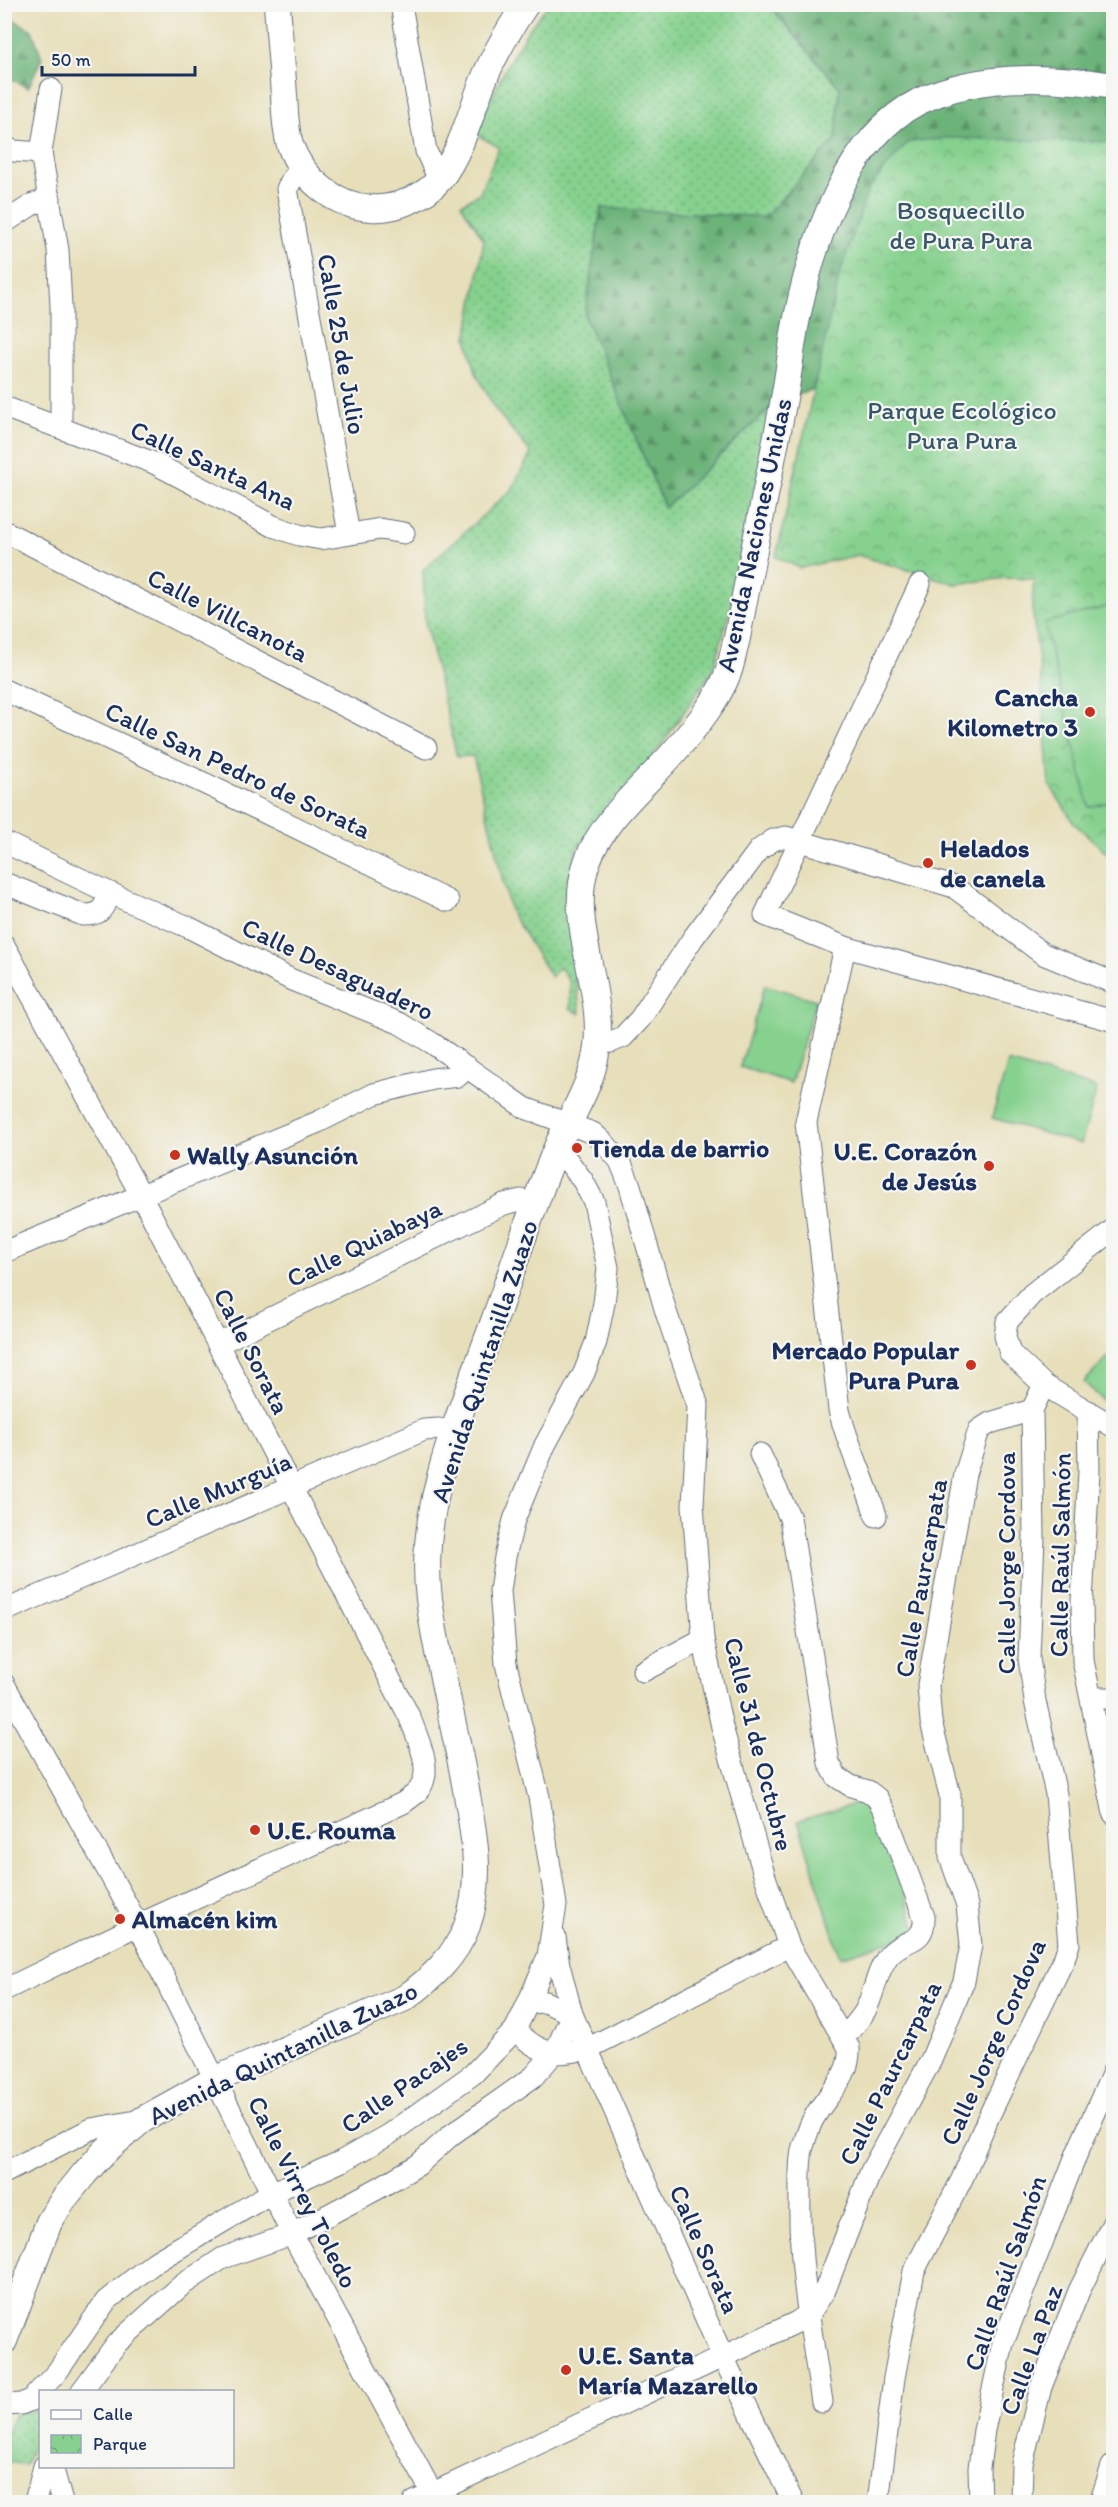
<svg xmlns="http://www.w3.org/2000/svg" width="1118" height="2507" viewBox="0 0 1118 2507" font-family="Itim,sans-serif">
  <style>
    .grass { fill: url(#grass-dots); stroke: #508076; stroke-width: 1.5 }
    .forest { fill: url(#forest-firs); stroke: #44716c; stroke-width: 1.5 }
    .park { fill: url(#park-crowns); stroke: #508076; stroke-width: 1.5 }
    .pitch { fill: #86d18e; stroke: #508076; stroke-width: 1.5 }
    .lines { fill: none; stroke-linecap: round; stroke-linejoin: round }
    .minor-casing { stroke: #626d7e; stroke-width: 23 }
    .tertiary-casing { stroke: #626d7e; stroke-width: 28 }
    .minor { stroke: #fff; stroke-width: 21 }
    .tertiary { stroke: #fff; stroke-width: 26 }
    .poi-dot { fill: #c8321e; stroke: #f6f6f2; stroke-width: 2 }
    .labels { text-anchor: middle; dominant-baseline: central; stroke-width: 4.5; stroke-linejoin: round; paint-order: stroke }
    .park-label { font-size: 26px; fill: #36586a; stroke: #f6f6f2 }
    .street-label { font-size: 26px; fill: #1b2f5e; stroke: #f6f6f2 }
    .poi-label { font-size: 26px; font-weight: bold; fill: #1b2f5e; stroke: #f6f6f2; text-anchor: start }
  </style>
  <defs>
    <pattern id="grass-dots" width="8" height="8" patternUnits="userSpaceOnUse" patternTransform="scale(1.5)"><rect width="8" height="8" fill="#86d18e"/><path d="M2 2h.1M6 6h.1" fill="none" stroke="#6daa77" stroke-width="1.8" stroke-linecap="round"/></pattern>
    <pattern id="forest-firs" width="22" height="20" patternUnits="userSpaceOnUse" patternTransform="scale(1.5)"><rect width="22" height="20" fill="#6cb379"/><path d="M5 1l3.5 6h-7zM16 11l3.5 6h-7z" fill="#589266"/></pattern>
    <pattern id="park-crowns" width="20" height="18" patternUnits="userSpaceOnUse" patternTransform="scale(1.5)"><rect width="20" height="18" fill="#86d18e"/><path d="M2 6a3 3 0 1 1 6 0M12 15a3 3 0 1 1 6 0" fill="none" stroke="#6daa77"/></pattern>
  </defs>
  <rect width="100%" height="100%" fill="#f6f6f2"/>
  <filter id="ink" filterUnits="userSpaceOnUse"><feTurbulence type="fractalNoise" baseFrequency=".0167" numOctaves="2"/><feDisplacementMap in="SourceGraphic" scale="12" xChannelSelector="R" yChannelSelector="G"/><feConvolveMatrix kernelMatrix="1 2 1 2 8 2 1 2 1" color-interpolation-filters="sRGB"/></filter>
  <filter id="wash" filterUnits="userSpaceOnUse"><feTurbulence type="fractalNoise" baseFrequency=".008" numOctaves="4" result="noise"/><feDisplacementMap in="SourceGraphic" scale="24" xChannelSelector="R" yChannelSelector="G"/><feGaussianBlur stdDeviation="1.35" result="paint"/><feColorMatrix in="noise" values="0 0 0 0 0 0 0 0 0 0 0 0 0 0 0 0 0 1.4 0 .05"/><feComposite in="paint" operator="in"/></filter>
  <g filter="url(#wash)">
    <rect width="100%" height="100%" fill="#e7dfba"/>
    <!-- grass -->
    <g class="grass">
      <path d="M548 5H769L840 88 836 139 766 217 601 209 585 316 665 508 772 406 741 573 713 670 660 747 598 820 576 851 567 888 580 1014 570 1008V983L560 967 551 977 510 911 473 756 457 757 425 622 423 570 511 490 531 453 495 409 476 373 467 338 484 240 461 204 480 193 499 147 475 134C495 89 515 42 548 5Z"/>
      <path d="M40 2404V2428L25 2465 5 2461V2436L15 2414 31 2409 35 2412Z"/>
    </g>
    <!-- forest -->
    <g class="forest">
      <path d="M769 5H1113V480L1047 504 956 584 858 555 821 562 886 358 772 406 665 508 585 316 601 208 765 217 836 139 840 88Z"/>
      <path d="M5 15 32 30 42 58 28 88 5 75Z"/>
    </g>
    <!-- park -->
    <path class="park" d="M947 138 1113 142V859L1074 823 1049 784 1040 669 1032 608 1034 579 1006 578 956 584 858 555 800 568 776 557 840 273 869 188 908 142Z"/>
    <!-- pitch -->
    <g class="pitch">
      <path d="M1113 605V801L1089 807 1044 623Z"/>
      <path d="M765 985 816 1000 791 1083 740 1067Z"/>
      <path d="M1008 1062 1097 1088 1081 1144 992 1118Z"/>
      <path d="M1113 1352V1410L1084 1382Z"/>
      <path d="M875 1798 917 1933 840 1957 798 1821Z"/>
    </g>
  </g>
  <g filter="url(#ink)">
    <g class="lines">
      <!-- minor casing -->
      <g class="minor-casing">
        <g id="minor">
          <path d="M401 4 426 151 439 180"/>
          <path d="M51 89 41 153 58 250 61 306V428"/>
          <path d="M4 147 14 151 41 153"/>
          <path d="M302 168 292 179 287 189 349 534"/>
          <path d="M4 223 33 204 50 199"/>
          <path d="M4 407 154 463 273 526 299 535 321 539 380 529 404 533"/>
          <path d="M4 531 426 748"/>
          <path d="M920 584 765 915 845 947 1114 1021"/>
          <path d="M4 690 212 787 448 901"/>
          <path d="M4 842 110 893 188 927 292 980 399 1023 432 1043 525 1108 593 1133 605 1144 620 1161 630 1186 666 1312 698 1406 693 1505 703 1639 722 1727 764 1874 789 1946 849 2048C851 2076 828 2093 815 2116 809 2125 805 2140 802 2150 799 2165 800 2182 800 2196 798 2266 812 2333 822 2402"/>
          <path d="M4 883 83 915C103 915 102 909 110 893"/>
          <path d="M4 945 141 1195 410 1718C417 1738 435 1771 418 1791 415 1795 408 1799 403 1803L138 1925 4 1990"/>
          <path d="M845 947 806 1122 839 1410C848 1446 865 1480 876 1516"/>
          <path d="M597 1043 611 1042 623 1037 640 1019 693 938 759 850 773 840 786 837 954 887 1043 954 1114 983"/>
          <path d="M1114 1229 1032 1294 1007 1322 1005 1336 1010 1353 1044 1385 1114 1427"/>
          <path d="M4 1252 318 1122 374 1094 433 1079 458 1076 467 1067"/>
          <path d="M218 1344 504 1204 521 1200 536 1204"/>
          <path d="M1088 1411 1089 1471 1082 1602 1083 1660 1114 1814"/>
          <path d="M760 1454 790 1518 829 1763 837 1777 851 1786 868 1791 877 1798 885 1812 924 1917C925 1946 904 1937 889 1955 876 1971 875 1993 865 2011 860 2020 851 2029 844 2037"/>
          <path d="M4 1611 424 1430 439 1429 454 1433"/>
          <path d="M643 1671 703 1639"/>
          <path d="M4 1684 138 1925 292 2234 437 2502"/>
          <path d="M1092 1698H1114"/>
          <path d="M555 1937 559 1965 572 2014 723 2357 793 2502"/>
          <path d="M528 2003 545 2002 572 2014"/>
          <path d="M515 2030C541 2055 552 2056 587 2049L789 1946"/>
          <path d="M4 2173 91 2129 142 2120"/>
          <path d="M81 2392 117 2343 182 2285 223 2258 292 2234 377 2189 418 2165 451 2135 533 2077 555 2052 572 2014"/>
          <path d="M4 2405 21 2404 31 2400 57 2372 106 2301 155 2262 271 2193 342 2161 388 2135 473 2074 515 2030 528 2003 548 1956 556 1905 539 1797 506 1664 500 1591 505 1557 514 1520 545 1445 584 1373 596 1342 604 1303 608 1268 594 1202 583 1181 568 1161 556 1149"/>
          <path d="M52 2466 62 2502"/>
          <path d="M35 2502 44 2466"/>
          <path d="M414 2502 797 2322 810 2313 825 2290 871 2171 931 2060 964 1981 971 1945 967 1905 950 1857V1795L931 1722 928 1685 965 1474 979 1430 990 1423 1032 1410 1044 1385"/>
          <path d="M878 2502 894 2378 914 2271 962 2179 988 2118 1064 1959 1069 1944 1056 1794 1035 1701 1029 1658 1034 1538 1032 1410"/>
          <path d="M980 2502 979 2468 984 2430 1003 2343 1077 2153 1114 2070"/>
          <path d="M1021 2502 1022 2464 1041 2387 1079 2291 1114 2221"/>
        </g>
      </g>
      <!-- tertiary casing -->
      <g class="tertiary-casing">
        <g id="tertiary">
          <path d="M277 4C279 35 282 65 284 95 285 111 285 129 290 145 302 179 335 206 371 208 395 210 425 197 440 179 461 152 470 115 482 84 493 56 509 29 526 4"/>
          <path d="M4 2341 49 2222 63 2200 84 2174 104 2152 142 2120 214 2080 405 1998C431 1979 455 1957 467 1926 485 1876 472 1824 463 1773 452 1716 437 1658 429 1599 417 1504 463 1409 494 1321 515 1263 533 1204 557 1147 568 1121 586 1094 593 1067 613 998 564 927 587 862 603 818 644 787 674 752 693 730 717 702 728 673 732 662 734 649 737 638 752 556 770 475 785 393 790 366 792 339 798 313 813 241 847 138 918 102 976 73 1051 76 1114 86"/>
          <path d="M1103 2502 1114 2468"/>
        </g>
      </g>
      <!-- minor -->
      <use href="#minor" class="minor"/>
      <!-- tertiary -->
      <use href="#tertiary" class="tertiary"/>
    </g>
  </g>
  <!-- markers -->
  <g class="poi-dot">
    <circle cx="1090" cy="712" r="6"/>
    <circle cx="928" cy="863" r="6"/>
    <circle cx="577" cy="1148" r="6"/>
    <circle cx="175" cy="1155" r="6"/>
    <circle cx="989" cy="1166" r="6"/>
    <circle cx="971" cy="1365" r="6"/>
    <circle cx="255" cy="1830" r="6"/>
    <circle cx="120" cy="1919" r="6"/>
    <circle cx="566" cy="2370" r="6"/>
  </g>
  <g class="labels">
    <!-- park labels -->
    <g class="park-label">
      <text x="961" y="210">Bosquecillo<tspan x="961" dy="30">de Pura Pura</tspan></text>
      <text x="962" y="410">Parque Ecológico<tspan x="962" dy="30">Pura Pura</tspan></text>
    </g>
    <!-- street labels -->
    <g class="street-label">
      <text transform="translate(342 344) rotate(80)">Calle 25 de Julio</text>
      <text transform="translate(213 465) rotate(25)">Calle Santa Ana</text>
      <text transform="translate(754 535) rotate(-78)">Avenida Naciones Unidas</text>
      <text transform="translate(228 615) rotate(27)">Calle Villcanota</text>
      <text transform="translate(238 770) rotate(25)">Calle San Pedro de Sorata</text>
      <text transform="translate(338 969) rotate(25)">Calle Desaguadero</text>
      <text transform="translate(364 1243) rotate(-26)">Calle Quiabaya</text>
      <text transform="translate(252 1351) rotate(63)">Calle Sorata</text>
      <text transform="translate(484 1361) rotate(-72)">Avenida Quintanilla Zuazo</text>
      <text transform="translate(218 1490) rotate(-23)">Calle Murguía</text>
      <text transform="translate(1060 1555) rotate(-89)">Calle Raúl Salmón</text>
      <text transform="translate(1006 1563) rotate(-90)">Calle Jorge Cordova</text>
      <text transform="translate(921 1578) rotate(-80)">Calle Paurcarpata</text>
      <text transform="translate(759 1744) rotate(76)">Calle 31 de Octubre</text>
      <text transform="translate(993 2042) rotate(-66)">Calle Jorge Cordova</text>
      <text transform="translate(283 2053) rotate(-26)">Avenida Quintanilla Zuazo</text>
      <text transform="translate(890 2073) rotate(-64)">Calle Paurcarpata</text>
      <text transform="translate(404 2085) rotate(-35)">Calle Pacajes</text>
      <text transform="translate(303 2192) rotate(63)">Calle Virrey Toledo</text>
      <text transform="translate(705 2249) rotate(66)">Calle Sorata</text>
      <text transform="translate(1005 2273) rotate(-71)">Calle Raúl Salmón</text>
      <text transform="translate(1031 2350) rotate(-70)">Calle La Paz</text>
    </g>
    <!-- poi labels -->
    <g class="poi-label">
      <text x="1078" y="697" text-anchor="end">Cancha<tspan x="1078" dy="30">Kilometro 3</tspan></text>
      <text x="940" y="848">Helados<tspan x="940" dy="30">de canela</tspan></text>
      <text x="589" y="1148">Tienda de barrio</text>
      <text x="977" y="1151" text-anchor="end">U.E. Corazón<tspan x="977" dy="30">de Jesús</tspan></text>
      <text x="187" y="1155">Wally Asunción</text>
      <text x="959" y="1350" text-anchor="end">Mercado Popular<tspan x="959" dy="30">Pura Pura</tspan></text>
      <text x="267" y="1830">U.E. Rouma</text>
      <text x="132" y="1919">Almacén kim</text>
      <text x="578" y="2355">U.E. Santa<tspan x="578" dy="30">María Mazarello</tspan></text>
    </g>
  </g>
  <!-- margin -->
  <rect width="1118" height="2507" fill="none" stroke="#f6f6f2" stroke-width="24"/>
  <!-- legend -->
  <rect x="39" y="2390" width="195" height="78" fill="#f6f6f2" stroke="#9ea6b7" stroke-width="1.5"/>
  <rect x="51" y="2410" width="30" height="9" fill="#ffffff" stroke="#9ea6b7" stroke-width="1.5"/>
  <text x="93" y="2420" font-size="18" fill="#1b2f5e">Calle</text>
  <rect x="51" y="2435" width="30" height="18" fill="url(#park-crowns)" stroke="#9ea6b7" stroke-width="1.5"/>
  <text x="93" y="2450" font-size="18" fill="#1b2f5e">Parque</text>
  <!-- scale -->
  <path d="M42 66v9h153v-9" fill="none" stroke="#1b2f5e" stroke-width="3"/>
  <text x="51" y="66" font-size="18" fill="#1b2f5e" stroke="#f6f6f2" stroke-width="4.5" paint-order="stroke">50 m</text>
</svg>
